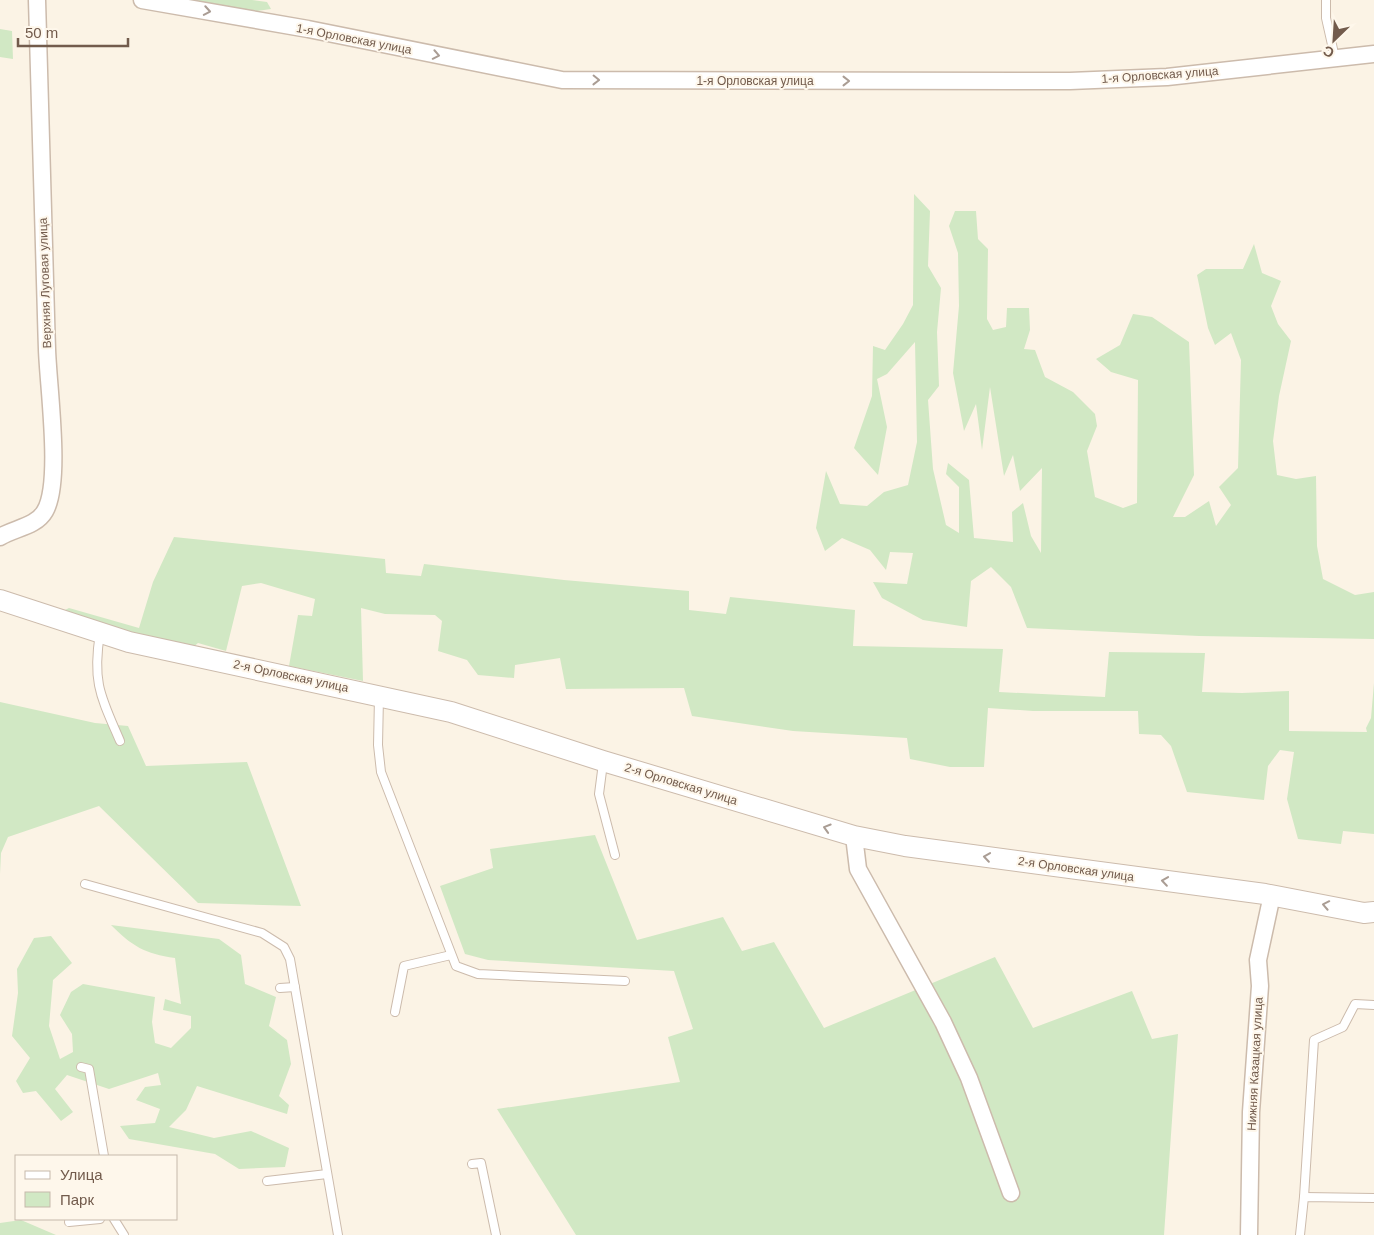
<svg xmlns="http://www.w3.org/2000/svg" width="1374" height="1235" viewBox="0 0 1374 1235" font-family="Arial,sans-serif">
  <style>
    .green { fill: #d1e8c4 }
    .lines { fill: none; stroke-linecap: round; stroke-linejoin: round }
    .service-casing { stroke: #ccbbac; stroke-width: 10 }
    .minor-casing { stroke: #ccbbac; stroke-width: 19 }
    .tertiary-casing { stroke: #ccbbac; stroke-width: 22 }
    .service { stroke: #fff; stroke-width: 8 }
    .minor { stroke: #fff; stroke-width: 16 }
    .tertiary { stroke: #fff; stroke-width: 20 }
    .oneway { stroke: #aa9d94 }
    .labels { text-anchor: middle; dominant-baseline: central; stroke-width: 4; stroke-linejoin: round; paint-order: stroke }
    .street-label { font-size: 12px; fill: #725b4c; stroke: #fef7eb }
  </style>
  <rect width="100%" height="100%" fill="#fbf3e5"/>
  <!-- green -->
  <g class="green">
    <path d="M185 0H252L267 2 271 9 257 11Z"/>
    <path d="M0 29 12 31 13 59 0 57Z"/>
    <path d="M914 194 930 211 928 266 941 288 937 332 939 386 928 400 933 469 946 525 959 533V487L946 474 948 463 969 480 974 538 1013 542 1012 512 1023 503 1031 536 1041 553 1042 468 1020 491 1013 455 1004 476 990 387 982 450 976 404 964 431 953 373 959 306 958 253 949 226 955 211H976L978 239 988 249 987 319 993 330 1006 327 1007 308H1029L1030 330 1024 349 1035 350 1045 377 1073 392 1095 414 1097 426 1087 451 1095 497 1123 508 1137 503 1138 380 1111 372 1096 359 1120 345 1133 314 1152 317 1189 342 1194 475 1173 517H1185L1209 501 1216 526 1231 505 1219 487 1238 468 1241 360 1231 333 1215 345 1208 328 1197 275 1206 269H1243L1254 244 1262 273 1281 281 1271 306 1278 324 1291 341 1279 396 1273 441 1277 475 1296 479 1316 476 1317 546 1323 579 1355 595 1374 592V639L1199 636 1027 628 1011 587 991 567 971 581 967 627 923 620 882 598 873 582 907 584 913 553 890 552 886 570 870 550 842 538 825 551 816 528 826 471 840 504 867 506 884 492 908 485 917 442 915 342 887 374 877 379 887 427 878 475 854 448 872 396 873 346 885 350 903 324 913 305Z"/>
    <path d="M174 537 385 559 386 573 421 576 424 564 564 580 689 591V610L726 614 730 597 855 610 853 646 1003 649 999 692 1105 697 1109 652 1205 653 1202 692 1242 693 1289 691V731L1367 732 1366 728 1371 718 1374 683V834L1343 831 1341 844 1298 839 1287 799 1294 752 1280 750 1268 766 1264 800 1187 792 1171 746 1161 735 1139 734 1138 711H1033L988 708 984 767H950L910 759 907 738 793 731 692 716 684 688 566 689 560 658 515 665 514 678 478 675 467 660 438 651 442 621 435 615 385 614 361 608 363 681 289 666 298 615 312 616 315 599 261 583 242 586 226 651 198 643 191 649 128 636 63 611 69 608 139 628 153 582Z"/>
    <path d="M0 702 95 723 128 726 146 766 247 762 301 906 198 903 99 806 8 837 1 853 0 874Z"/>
    <path d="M595 835 637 940 723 917 742 951 774 942 824 1028 995 957 1033 1028 1132 991 1152 1039 1178 1034 1164 1235H576L497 1109 680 1082 668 1037 693 1029 674 971 488 960 465 954 440 886 493 868 490 849Z"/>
    <path d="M111 925 219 939 241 955 245 984 276 997 269 1026 287 1040 291 1064 279 1096 289 1105 287 1114 197 1086 186 1110 169 1127 214 1138 251 1131 289 1148 285 1167 239 1169 215 1154 129 1139 120 1126 155 1123 160 1109 136 1100 145 1087 161 1085 158 1073 109 1089 67 1075 55 1089 73 1112 61 1121 36 1091 23 1093 16 1081 30 1058 12 1036 18 993 17 969 34 938 51 936 72 963 53 980 49 1026 60 1059 73 1052 72 1034 60 1015 71 992 83 984 155 997 152 1022 155 1043 171 1048 191 1028V1016L163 1010 165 999 181 1004 175 958C145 954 132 946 111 925Z"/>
    <path d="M21 1220 56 1235H0V1223Z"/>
  </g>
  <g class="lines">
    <!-- service casing -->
    <g class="service-casing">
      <g id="service">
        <path d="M1326 0V18L1335 58"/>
        <path d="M100 633C92 683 101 697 120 741"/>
        <path d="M379 697 378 745 381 772 456 966 478 974 625 981"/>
        <path d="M603 763 599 794 615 855"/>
        <path d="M85 884 262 933 284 947 290 959 338 1235"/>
        <path d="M280 988 295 987"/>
        <path d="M395 1012 404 966 451 955"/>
        <path d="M81 1067 89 1069 104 1156"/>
        <path d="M472 1164 481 1163 496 1235"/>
        <path d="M267 1181 327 1174"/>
        <path d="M1304 1197 1314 1040 1343 1027 1355 1004 1374 1005"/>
        <path d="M114 1219 124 1235"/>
        <path d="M69 1222 100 1219"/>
        <path d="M1300 1235 1304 1197 1374 1198"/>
      </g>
    </g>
    <!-- minor casing -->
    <g class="minor-casing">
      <g id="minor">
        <path d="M142 0 308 29 562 80 1070 81 1167 77 1374 54"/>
        <path d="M0 537C14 528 36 527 45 511 62 482 48 386 47 349 43 233 40 117 37 0"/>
        <path d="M854 836 858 869 943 1022 969 1078 1011 1193"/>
        <path d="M1249 1235 1251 1112 1260 986 1258 960 1272 895"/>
      </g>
    </g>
    <!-- tertiary casing -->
    <g class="tertiary-casing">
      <path id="tertiary" d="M0 600 129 642 451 712 603 761 854 836 905 846 1265 894 1364 913 1374 912"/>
    </g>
    <!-- service -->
    <use href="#service" class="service"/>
    <!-- minor -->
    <use href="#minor" class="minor"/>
    <!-- tertiary -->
    <use href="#tertiary" class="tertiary"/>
  </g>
  <!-- one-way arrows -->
  <defs><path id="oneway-chevron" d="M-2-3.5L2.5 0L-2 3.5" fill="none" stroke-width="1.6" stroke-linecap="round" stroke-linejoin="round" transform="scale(1.25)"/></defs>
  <g class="oneway">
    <use href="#oneway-chevron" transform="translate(207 11) rotate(10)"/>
    <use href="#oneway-chevron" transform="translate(436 55) rotate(11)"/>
    <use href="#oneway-chevron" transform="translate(596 80) rotate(1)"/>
    <use href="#oneway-chevron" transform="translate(846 81)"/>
    <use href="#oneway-chevron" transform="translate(827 828) rotate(-163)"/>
    <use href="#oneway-chevron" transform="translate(987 857) rotate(-172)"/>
    <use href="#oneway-chevron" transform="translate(1165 881) rotate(-172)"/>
    <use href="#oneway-chevron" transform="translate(1326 905) rotate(-169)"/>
  </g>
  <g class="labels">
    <!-- street labels -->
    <g class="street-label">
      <text transform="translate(354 39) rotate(11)">1-я Орловская улица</text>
      <text transform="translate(1160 75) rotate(-4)">1-я Орловская улица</text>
      <text x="755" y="81">1-я Орловская улица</text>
      <text transform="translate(45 283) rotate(-92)">Верхняя Луговая улица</text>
      <text transform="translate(291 676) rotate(12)">2-я Орловская улица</text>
      <text transform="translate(681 784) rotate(17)">2-я Орловская улица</text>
      <text transform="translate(1076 869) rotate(8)">2-я Орловская улица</text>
      <text transform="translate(1255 1064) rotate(-87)">Нижняя Казацкая улица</text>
    </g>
  </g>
  <!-- legend -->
  <rect x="15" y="1155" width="162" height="65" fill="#fef7eb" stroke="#c6b9ab"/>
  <rect x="25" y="1171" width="25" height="8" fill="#ffffff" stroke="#c6b9ab"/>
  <text x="60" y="1180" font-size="15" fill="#725b4c">Улица</text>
  <rect x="25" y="1192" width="25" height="15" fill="#d1e8c4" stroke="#c6b9ab"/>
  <text x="60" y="1205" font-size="15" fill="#725b4c">Парк</text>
  <!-- north arrow -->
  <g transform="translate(1334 40) rotate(205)" stroke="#fef7eb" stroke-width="4" paint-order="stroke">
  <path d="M0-4L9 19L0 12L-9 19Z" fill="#725b4c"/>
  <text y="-8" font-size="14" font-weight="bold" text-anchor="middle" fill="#725b4c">С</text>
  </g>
  <!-- scale -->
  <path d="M18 38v8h110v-8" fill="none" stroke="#725b4c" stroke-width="2.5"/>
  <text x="25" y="38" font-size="15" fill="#725b4c" stroke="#fef7eb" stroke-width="4" paint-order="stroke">50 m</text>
</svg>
